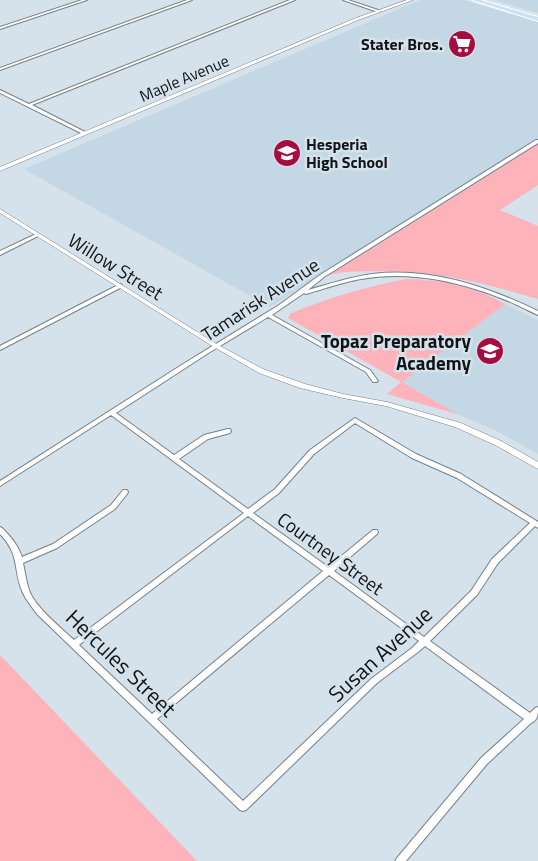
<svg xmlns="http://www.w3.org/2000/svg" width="538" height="861" viewBox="0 0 538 861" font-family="'Titillium Web',sans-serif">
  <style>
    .built { fill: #c4d7e4 }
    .green { fill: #feb3bb }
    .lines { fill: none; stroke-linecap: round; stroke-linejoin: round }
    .minor-casing { stroke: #758087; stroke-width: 2 }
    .tertiary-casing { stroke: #758087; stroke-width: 1 }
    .primary-casing { stroke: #fff; stroke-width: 2 }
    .minor { fill: #fff; fill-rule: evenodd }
    .tertiary { fill: #fff; fill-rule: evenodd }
    .primary { fill: #c9e3f5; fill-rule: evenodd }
    .labels { text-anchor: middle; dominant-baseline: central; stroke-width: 5; stroke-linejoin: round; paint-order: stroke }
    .far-poi-label { font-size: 16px; font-weight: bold; fill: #111518; stroke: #d6e2eb; text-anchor: end }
    .far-street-label { font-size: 16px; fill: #111518; stroke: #d6e2eb }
    .street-label { font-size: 19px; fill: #111518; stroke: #d6e2eb }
    .poi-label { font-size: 19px; font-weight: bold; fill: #111518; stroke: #d6e2eb; text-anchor: end }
    .near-street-label { font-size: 22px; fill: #111518; stroke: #d6e2eb }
  </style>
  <rect width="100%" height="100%" fill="#d6e2eb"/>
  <!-- built -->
  <g class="built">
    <path d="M420 0H464L538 22V138L270 307 24 169Z"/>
    <path d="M494 0H538V13Z"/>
    <path d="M505 304 538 320V454L497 431 457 414 401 382Z"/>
  </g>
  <!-- green -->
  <g class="green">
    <path d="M538 144V185L500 210 538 226V299C483 283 436 270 379 271 358 272 346 270 326 276Z"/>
    <path d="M407 279C442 280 474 286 505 304L402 382 457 414 387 394 401 382 288 318 291 313C329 298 367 286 407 279Z"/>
    <path d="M0 655 197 861H0Z"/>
  </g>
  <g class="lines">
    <!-- minor casing -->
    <g class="minor-casing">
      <g id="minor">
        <path d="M82 0H87L0 29V27Z"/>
        <path d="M187 0H192L0 70V68Z"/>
        <path d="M290 0H295L32 105 85 132V134H83L0 93V90L29 104Z"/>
        <path d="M343 0H348L381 11 378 12Z"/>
        <path d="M536 140H538V143L324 277 308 290C329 284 350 277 372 274 430 267 486 286 538 311V315C531 312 524 308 517 305 504 299 491 294 478 290 441 278 400 272 361 279 343 282 324 289 306 294L304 293 272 315 370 370 378 381 377 382H373L366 372 268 317 210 352 116 413 174 455 204 435 228 429H230L231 431 230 433 208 439 179 459 248 509 275 489 310 450 355 418 416 454 461 474 538 522V528L535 526 498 563 477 595 430 641 530 713 535 708 538 707C538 714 538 720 531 723L487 764 406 861H395L397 858 481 758 524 719 425 646 418 652 377 683 246 810 243 811 240 810 37 614C32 607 26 600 22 591 13 568 20 555 0 534V527L2 528C11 537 18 545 22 557L53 544 111 505 123 490H127L128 492 127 494 115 509 57 548 23 563C25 572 26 581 29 590 35 607 60 627 74 640L244 513 111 415 0 486V481L180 366 279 305 320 275ZM355 423 412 458 457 478 530 523 492 559 471 591 424 637 334 571 377 534 378 532 377 530H373L328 567 253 513 279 493 314 454ZM248 516 323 571 152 714 79 645ZM329 575 419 641 412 648 371 679 243 801 157 719Z"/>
        <path d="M36 234H38L40 235 0 255V251Z"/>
        <path d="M120 284 122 285V287L0 350V346Z"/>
      </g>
    </g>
    <!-- tertiary casing -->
    <g class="tertiary-casing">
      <g id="tertiary">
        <path d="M407 0H413L358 20 0 171V167L356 18Z"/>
        <path d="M0 209 218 345 263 369 305 384 343 394 387 402 461 423 501 441 538 462V469L495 445 455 427 386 406 343 398 300 388 259 373 214 347 0 213Z"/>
      </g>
    </g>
    <!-- primary casing -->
    <g class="primary-casing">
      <path id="primary" d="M472 0H481L538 17V21Z"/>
    </g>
    <!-- minor -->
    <use href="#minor" class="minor"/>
    <!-- tertiary -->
    <use href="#tertiary" class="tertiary"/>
    <!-- primary -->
    <use href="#primary" class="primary"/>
  </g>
  <!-- icons -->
  <defs>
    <g id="supermarket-disc" transform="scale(1.4375)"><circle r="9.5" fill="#a50c3f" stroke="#d6e2eb"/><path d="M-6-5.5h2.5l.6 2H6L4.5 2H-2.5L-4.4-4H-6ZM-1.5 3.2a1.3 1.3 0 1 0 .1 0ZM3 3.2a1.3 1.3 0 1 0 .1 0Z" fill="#fff"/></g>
    <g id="school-disc" transform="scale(1.4375)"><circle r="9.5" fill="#a50c3f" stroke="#d6e2eb"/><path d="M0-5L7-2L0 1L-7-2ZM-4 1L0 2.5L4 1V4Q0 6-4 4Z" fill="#fff"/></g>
  </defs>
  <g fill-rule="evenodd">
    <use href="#supermarket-disc" x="462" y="44"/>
    <use href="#school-disc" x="287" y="153"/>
    <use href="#school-disc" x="490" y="351"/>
  </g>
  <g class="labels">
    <!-- far-poi labels -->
    <g class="far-poi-label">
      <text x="443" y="44">Stater Bros.</text>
      <text x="306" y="144" text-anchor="start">Hesperia<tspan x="306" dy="18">High School</tspan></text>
    </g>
    <!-- far-street labels -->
    <g class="far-street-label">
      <text transform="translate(184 78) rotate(-23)">Maple Avenue</text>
    </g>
    <!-- street labels -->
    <g class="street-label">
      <text transform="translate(116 266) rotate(32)">Willow Street</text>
      <text transform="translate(260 299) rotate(-33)">Tamarisk Avenue</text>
      <text transform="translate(331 553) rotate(36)">Courtney Street</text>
    </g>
    <!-- poi labels -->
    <g class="poi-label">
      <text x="471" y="340">Topaz Preparatory<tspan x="471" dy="22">Academy</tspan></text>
    </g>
    <!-- near-street labels -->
    <g class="near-street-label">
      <text transform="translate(380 654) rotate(-42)">Susan Avenue</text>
      <text transform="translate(121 663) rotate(44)">Hercules Street</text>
    </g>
  </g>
</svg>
